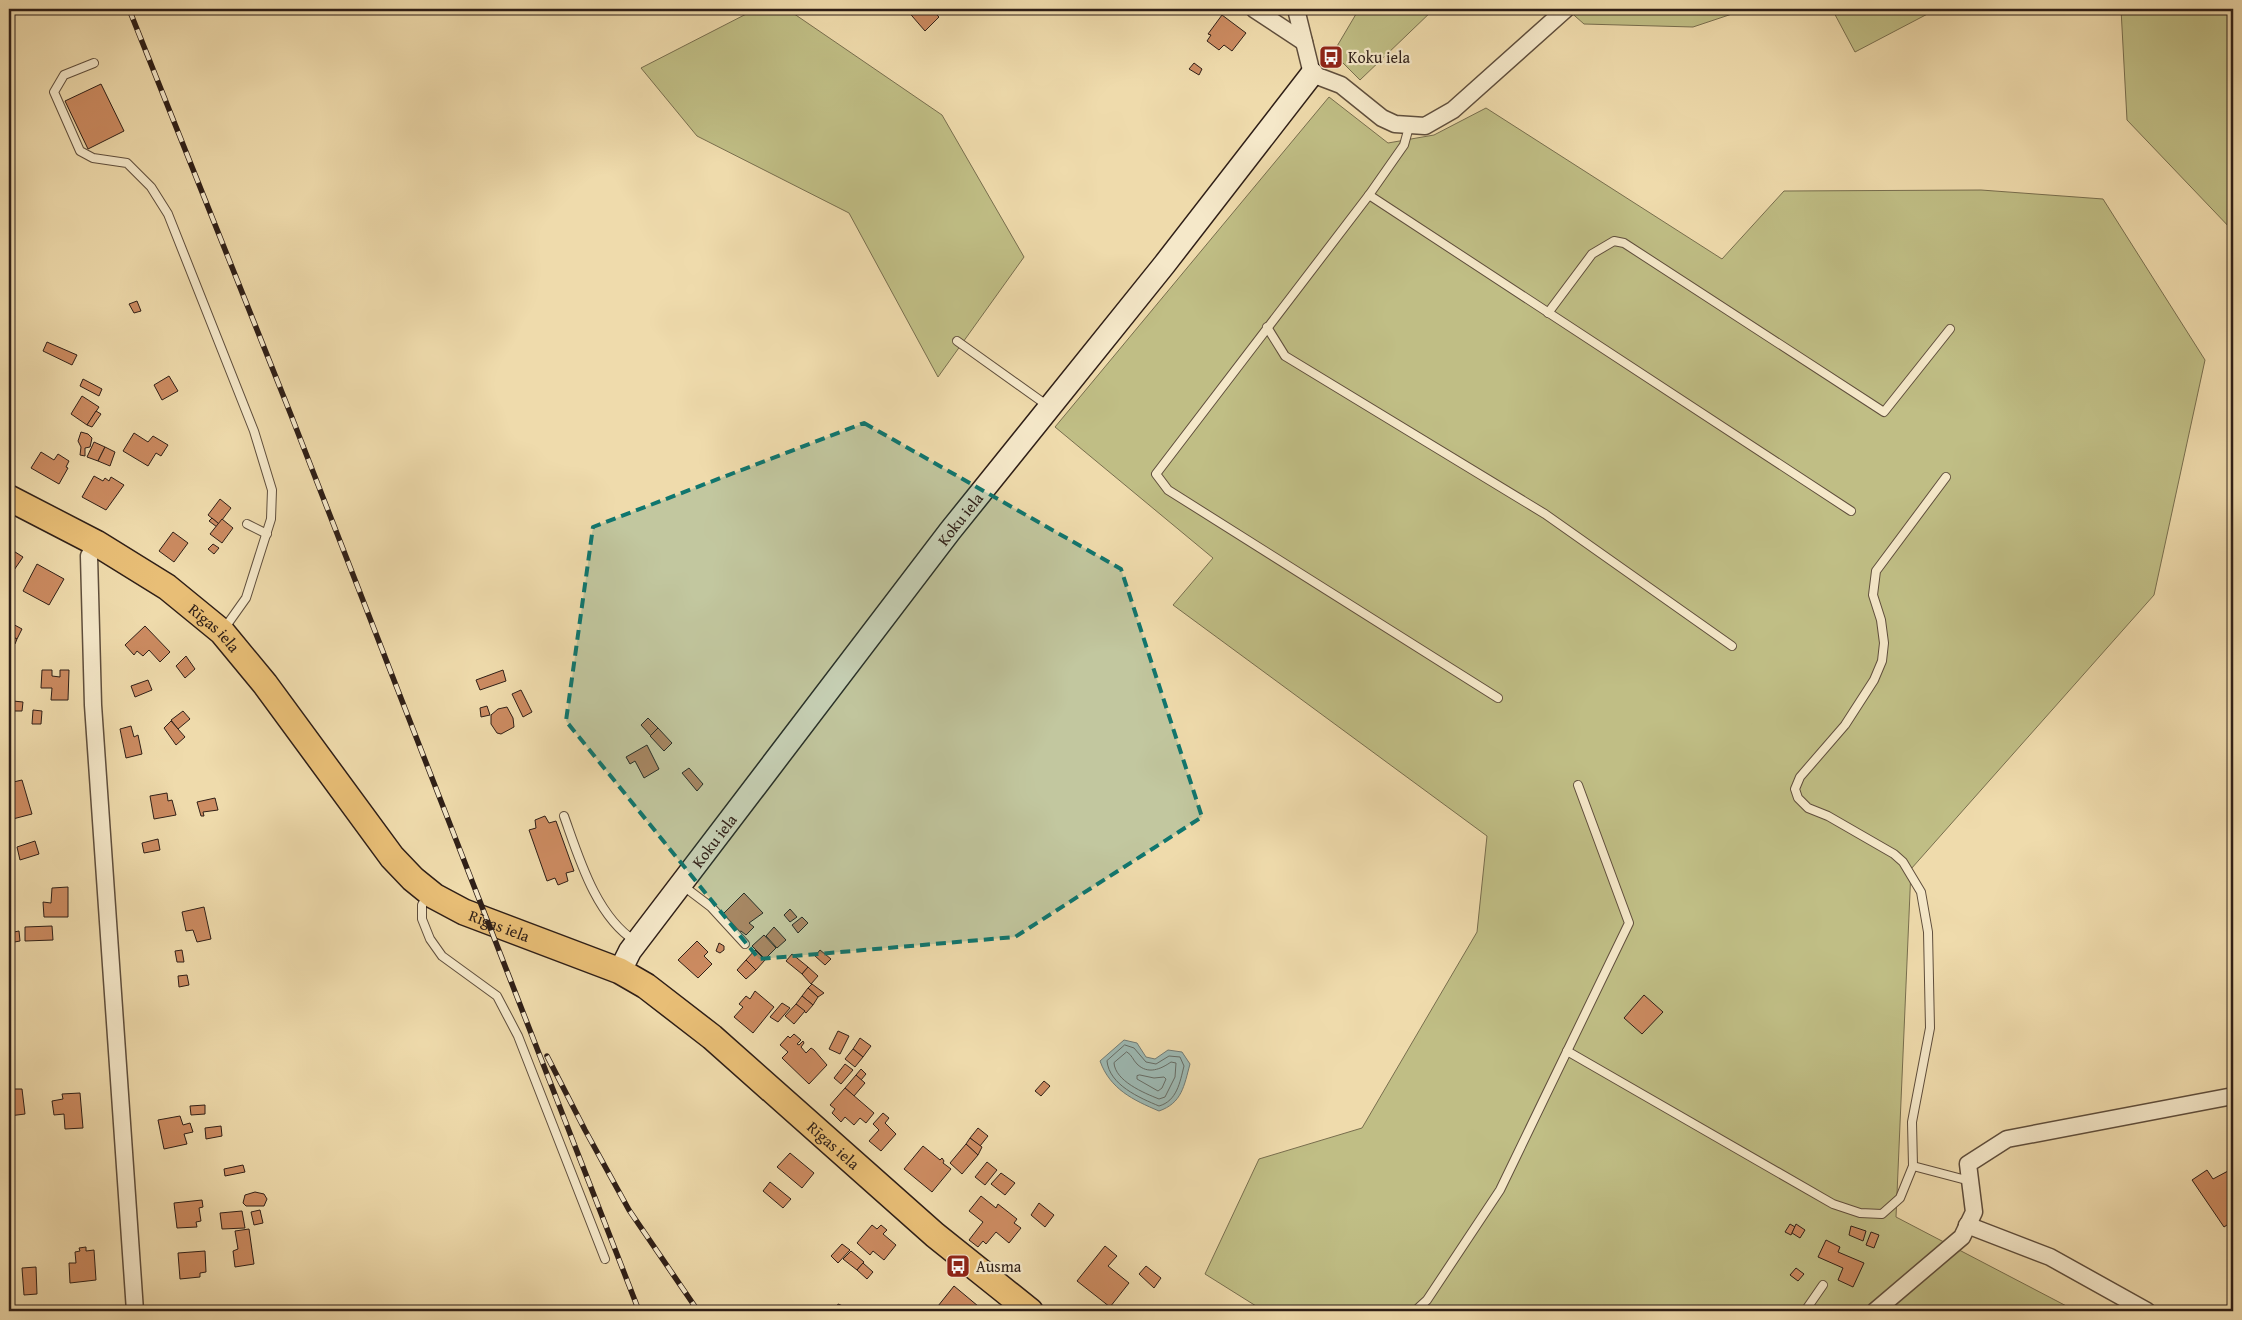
<svg xmlns="http://www.w3.org/2000/svg" width="2242" height="1320" viewBox="0 0 2242 1320" font-family="'Gentium Book Plus',serif">
  <style>
    .green { fill: #c0be85; stroke: #786e4e }
    .water { fill: #9db9b3; stroke: #717b75 }
    .lines { fill: none; stroke-linecap: round; stroke-linejoin: round }
    .shore { stroke: #666c65; stroke-width: 1 }
    .building { fill: #cc8b61; stroke: #2f1f17 }
    .lane-casing { stroke: #5f4e3c; stroke-width: 10 }
    .street-casing { stroke: #5f4e3c; stroke-width: 19 }
    .secondary-casing { stroke: #2f1f17; stroke-width: 25 }
    .primary-casing { stroke: #2f1f17; stroke-width: 28 }
    .lane { stroke: #f5e8c9; stroke-width: 8 }
    .street { stroke: #f5e8c9; stroke-width: 16 }
    .secondary { stroke: #f5e8c9; stroke-width: 22 }
    .primary { stroke: #e8be76; stroke-width: 25 }
    .rail-casing { stroke: #2f1f17; stroke-width: 5.5 }
    .rail { stroke: #f5e8c9; stroke-width: 4; stroke-dasharray: 11; stroke-linecap: butt }
    .marked { fill: #0f766e; fill-opacity: 0.2; stroke: #0f766e; stroke-width: 4; stroke-dasharray: 10 6; stroke-linejoin: round }
    .labels { text-anchor: middle; dominant-baseline: central; stroke-width: 4.5; stroke-linejoin: round; paint-order: stroke }
    .poi-label { font-size: 16px; fill: #2f1f17; stroke: #f5e8c9; text-anchor: start }
    .street-label { font-size: 16px; fill: #2f1f17; stroke: #f5e8c9 }
  </style>
  <rect width="100%" height="100%" fill="#efdbac"/>
  <filter id="stains"><feTurbulence type="fractalNoise" baseFrequency=".004" numOctaves="4"/><feColorMatrix values="0 0 0 0 .2 0 0 0 0 .09 0 0 0 0 .02 0 0 0 .5 -.17"/></filter>
  <radialGradient id="worn" r=".72"><stop offset=".6" stop-color="#630" stop-opacity="0"/><stop offset="1" stop-color="#630" stop-opacity=".3"/></radialGradient>
  <!-- green -->
  <g class="green">
    <path d="M756 9H787L942 115 1024 257 938 377 849 213 697 136 641 68Z"/>
    <path d="M1359 9H1434L1360 80 1333 53Z"/>
    <path d="M1567 9H1747L1693 27 1584 24Z"/>
    <path d="M1832 9H1937L1855 52Z"/>
    <path d="M2121 9H2233V231L2127 120Z"/>
    <path d="M1329 97 1388 143 1434 135 1486 108 1722 259 1784 191 1981 190 2103 199 2205 360 2154 595 1911 869 1896 1217 2076 1311H1264L1205 1274 1259 1159 1362 1128 1477 932 1487 836 1173 605 1213 558 1055 427Z"/>
  </g>
  <!-- water -->
  <path class="water" d="M1124 1040 1137 1043 1146 1057 1155 1059 1168 1050 1182 1052 1190 1064C1184 1086 1182 1103 1159 1111 1133 1100 1110 1089 1100 1061Z"/>
  <g class="lines">
    <!-- shore -->
    <g class="shore">
      <path d="M1125 1045 1134 1048 1146 1062 1156 1064 1169 1056 1180 1057 1184 1066C1180 1082 1177 1101 1159 1106 1140 1098 1109 1085 1107 1061Z"/>
      <path d="M1127 1052C1132 1055 1133 1060 1137 1064 1148 1075 1161 1069 1171 1062L1176 1063 1175 1077 1165 1097 1159 1099C1144 1093 1115 1081 1114 1063Z"/>
      <path d="M1140 1075 1154 1078 1164 1077 1166 1079 1162 1088 1158 1091 1137 1079V1076Z"/>
    </g>
  </g>
  <!-- building -->
  <g class="building">
    <path d="M906 9H931L939 17 925 31Z"/>
    <path d="M1222 15 1246 33 1232 51 1224 45 1219 50 1207 41 1211 35 1208 34Z"/>
    <path d="M1194 63 1202 69 1199 75 1189 69Z"/>
    <path d="M101 84 124 131 88 149 65 101Z"/>
    <path d="M137 301 141 311 134 313 129 304Z"/>
    <path d="M47 342 77 355 72 365 43 351Z"/>
    <path d="M169 376 178 391 162 400 154 385Z"/>
    <path d="M83 379 102 389 99 396 80 386Z"/>
    <path d="M82 396 99 407 87 425 71 414Z"/>
    <path d="M96 411 101 414 92 427 87 425Z"/>
    <path d="M81 432 88 434 92 438 90 447 85 448V456L80 455 81 447 78 441Z"/>
    <path d="M134 433 148 442 153 436 168 445 161 456 156 453 148 466 123 451Z"/>
    <path d="M94 442 105 447 98 461 87 457Z"/>
    <path d="M105 447 115 452 110 466 98 461Z"/>
    <path d="M41 452 54 460 58 454 69 461 66 467 68 468 59 484 31 468Z"/>
    <path d="M94 476 103 481 105 478 109 481 111 477 124 485 106 510 82 497Z"/>
    <path d="M220 499 231 508 219 524 208 515Z"/>
    <path d="M212 518 219 524 217 527 209 521Z"/>
    <path d="M222 519 233 528 222 543 210 534Z"/>
    <path d="M173 532 188 543 174 562 159 551Z"/>
    <path d="M213 544 219 548 214 554 208 549Z"/>
    <path d="M12 550 23 557 12 573 9 571V556Z"/>
    <path d="M37 564 64 579 49 605 23 591Z"/>
    <path d="M9 622 22 629 17 639 9 635Z"/>
    <path d="M145 626 170 652 160 662 149 650 143 656 137 651 134 655 125 645Z"/>
    <path d="M9 635 17 639 15 644 9 641Z"/>
    <path d="M186 656 195 669 185 678 176 666Z"/>
    <path d="M42 670H52V676L60 677V670H69L68 700H51L52 688H41Z"/>
    <path d="M503 670 506 681 480 690 476 680Z"/>
    <path d="M148 680 152 690 135 697 131 686Z"/>
    <path d="M521 690 532 712 523 717 512 694Z"/>
    <path d="M13 701 23 702 22 711H12Z"/>
    <path d="M487 706 490 715 481 717 480 708Z"/>
    <path d="M507 707 513 718 514 727 501 734 497 733 491 724V715L498 709Z"/>
    <path d="M33 710 42 711 41 724H32Z"/>
    <path d="M183 711 190 719 178 729 171 720Z"/>
    <path d="M648 718 658 728 651 736 641 725Z"/>
    <path d="M171 721 185 737 176 745 164 728Z"/>
    <path d="M131 726 134 737 138 735 142 754 126 758 120 729Z"/>
    <path d="M658 728 672 743 664 751 650 736Z"/>
    <path d="M647 745 659 769 644 778 635 761 630 764 626 757Z"/>
    <path d="M689 768 703 784 697 791 682 773Z"/>
    <path d="M22 780 32 814 9 820V783Z"/>
    <path d="M167 793 168 801 172 800 176 815 154 819 150 796Z"/>
    <path d="M215 798 218 810 203 812 204 816H201L197 802Z"/>
    <path d="M545 816 549 823 556 821 574 871 566 873 568 881 558 885 555 878 547 881 529 830 536 828 535 820Z"/>
    <path d="M158 839 160 850 144 853 142 843Z"/>
    <path d="M35 841 39 854 20 860 17 847Z"/>
    <path d="M68 887V917H44L43 902 51 903 52 888Z"/>
    <path d="M744 893 763 913 749 923 754 927 746 935 741 931 739 932 722 915Z"/>
    <path d="M204 907 211 939 197 942 193 930 186 931 182 912Z"/>
    <path d="M790 909 797 917 790 922 784 915Z"/>
    <path d="M802 917 808 923 798 933 792 925Z"/>
    <path d="M52 926 53 940 25 941V927Z"/>
    <path d="M774 927 786 940 777 948 766 936Z"/>
    <path d="M19 931 20 941 9 943V933Z"/>
    <path d="M764 935 776 948 765 959 752 946Z"/>
    <path d="M697 941 708 952 704 956 712 964 698 978 678 960Z"/>
    <path d="M719 943 724 946V950L720 953 716 951Z"/>
    <path d="M182 950 184 962H177L175 951Z"/>
    <path d="M755 950 765 960 756 970 746 960Z"/>
    <path d="M820 950 831 959 825 965 815 956Z"/>
    <path d="M792 954 808 967 802 974 786 961Z"/>
    <path d="M746 960 756 970 746 979 737 970Z"/>
    <path d="M808 967 818 976 811 984 802 974Z"/>
    <path d="M187 975 189 985 179 987 178 976Z"/>
    <path d="M812 984 824 993 818 997 808 988Z"/>
    <path d="M808 988 818 997 813 1005 802 996Z"/>
    <path d="M755 991 774 1007 753 1033 734 1017 743 1007 739 1004 746 996 750 999Z"/>
    <path d="M1644 995 1663 1012 1642 1034 1624 1018Z"/>
    <path d="M802 996 813 1005 806 1013 796 1004Z"/>
    <path d="M782 1003 790 1008 778 1022 770 1017Z"/>
    <path d="M796 1004 805 1011 794 1024 785 1016Z"/>
    <path d="M838 1031 849 1036 840 1054 829 1049Z"/>
    <path d="M794 1034 801 1040 797 1044 799 1045 803 1041 804 1043 801 1047 806 1053 811 1048 814 1050 827 1065 809 1084 782 1058 788 1052 780 1045 788 1036 790 1038Z"/>
    <path d="M860 1038 871 1046 863 1057 853 1049Z"/>
    <path d="M853 1049 863 1057 855 1067 845 1059Z"/>
    <path d="M845 1064 853 1070 841 1084 834 1078Z"/>
    <path d="M861 1069 866 1074 861 1080 856 1075Z"/>
    <path d="M856 1075 865 1083 854 1096 845 1088Z"/>
    <path d="M1044 1081 1050 1086 1041 1096 1035 1091Z"/>
    <path d="M845 1088 874 1113 866 1123 860 1118 854 1125 845 1117 841 1122 832 1113 835 1109 830 1105Z"/>
    <path d="M9 1089H22L25 1114 9 1116Z"/>
    <path d="M80 1093 83 1128 65 1129 64 1114 54 1115 52 1101 63 1099 62 1094Z"/>
    <path d="M205 1105V1114L191 1115 190 1106Z"/>
    <path d="M883 1113 889 1118 885 1123 896 1134 881 1151 869 1141 879 1130 873 1124Z"/>
    <path d="M180 1116 183 1125 190 1123 193 1132 184 1134 187 1144 164 1149 158 1120Z"/>
    <path d="M221 1126 222 1136 206 1139 205 1128Z"/>
    <path d="M978 1128 988 1136 980 1146 970 1138Z"/>
    <path d="M970 1138 982 1147 978 1155 966 1144Z"/>
    <path d="M966 1144 978 1155 962 1174 950 1163Z"/>
    <path d="M923 1146 940 1160 942 1158 944 1161 943 1163 951 1169 932 1192 904 1169Z"/>
    <path d="M790 1153 814 1173 802 1188 777 1167Z"/>
    <path d="M987 1162 997 1170 985 1185 975 1177Z"/>
    <path d="M243 1165 245 1172 225 1176 224 1169Z"/>
    <path d="M2207 1170 2213 1179 2228 1171 2233 1179V1221L2224 1227 2192 1180Z"/>
    <path d="M1001 1173 1015 1183 1005 1195 991 1184Z"/>
    <path d="M770 1182 791 1199 783 1208 763 1191Z"/>
    <path d="M255 1192 264 1194 267 1199 264 1206H246L243 1203 245 1195Z"/>
    <path d="M981 1196 996 1208 998 1204 1017 1219 1014 1223 1021 1228 1009 1243 996 1232 986 1244 983 1241 978 1247 969 1240 983 1222 969 1211Z"/>
    <path d="M202 1200 203 1207 199 1208 201 1221 196 1222 197 1227 177 1228 174 1203Z"/>
    <path d="M1039 1203 1054 1215 1045 1227 1031 1215Z"/>
    <path d="M260 1210 263 1223 254 1225 251 1212Z"/>
    <path d="M242 1211 245 1228 222 1229 220 1213Z"/>
    <path d="M1790 1224 1795 1227 1791 1235 1785 1232Z"/>
    <path d="M1796 1224 1805 1230 1800 1238 1792 1233Z"/>
    <path d="M872 1225 877 1229 881 1225 887 1230 883 1234 896 1245 884 1260 873 1251 870 1255 857 1243Z"/>
    <path d="M1851 1226 1866 1231 1863 1241 1849 1235Z"/>
    <path d="M249 1229 254 1264 235 1267 233 1251 238 1249 235 1231Z"/>
    <path d="M1871 1232 1879 1235 1874 1248 1866 1245Z"/>
    <path d="M1826 1240 1840 1247 1838 1252 1864 1263 1853 1287 1838 1280 1843 1268 1818 1257Z"/>
    <path d="M842 1244 850 1250 838 1263 831 1256Z"/>
    <path d="M1105 1246 1117 1256 1108 1266 1129 1283 1110 1307 1077 1281Z"/>
    <path d="M86 1247V1251L94 1250 96 1280 70 1283 69 1263H76L75 1252 80 1251 79 1248Z"/>
    <path d="M205 1251 206 1272 200 1273V1277L180 1279 178 1253Z"/>
    <path d="M851 1251 864 1262 857 1270 843 1259Z"/>
    <path d="M863 1263 873 1272 867 1279 857 1270Z"/>
    <path d="M1146 1266 1161 1278 1154 1288 1139 1274Z"/>
    <path d="M36 1267 37 1294 24 1295 22 1268Z"/>
    <path d="M1796 1268 1804 1274 1798 1281 1790 1275Z"/>
    <path d="M954 1286 978 1306 974 1311H945L938 1306Z"/>
    <path d="M838 1304 850 1309 849 1311H835Z"/>
  </g>
  <g class="lines">
    <!-- lane casing -->
    <g class="lane-casing">
      <g id="lane">
        <path d="M94 63 64 75 54 92 80 151 93 158 127 163 151 187 168 214 254 431 272 490 271 519 246 598 224 629"/>
        <path d="M1409 127 1404 145 1369 195 1156 474 1168 490 1498 698"/>
        <path d="M1369 195 1851 511"/>
        <path d="M1548 313 1592 254 1614 241 1624 243 1884 412 1950 329"/>
        <path d="M1267 327 1285 356 1545 514 1732 646"/>
        <path d="M957 341 1048 406"/>
        <path d="M247 524 267 534"/>
        <path d="M564 816C579 858 596 916 635 941"/>
        <path d="M682 885 711 907 745 944"/>
        <path d="M427 896 422 905V919L430 939 442 956 497 996 518 1036 605 1259"/>
        <path d="M1567 1051 1833 1204 1860 1213 1882 1214 1900 1198 1913 1166 1912 1122 1930 1028 1928 932 1921 892 1903 862 1894 854 1828 816 1808 808 1798 798 1795 789 1800 777 1845 725 1874 680 1882 661 1884 643 1881 620 1873 595 1876 571 1946 477"/>
        <path d="M1913 1166 1970 1181"/>
        <path d="M1415 1311 1427 1300 1500 1190 1629 923 1578 785"/>
        <path d="M1805 1311 1823 1285"/>
      </g>
    </g>
    <!-- street casing -->
    <g class="street-casing">
      <g id="street">
        <path d="M1254 9 1304 42"/>
        <path d="M1296 9 1312 74 1341 85 1382 118 1395 124 1425 126 1453 110 1566 9"/>
        <path d="M96 543 89 556 93 705 135 1311"/>
        <path d="M1967 1225 2050 1257 2147 1311"/>
        <path d="M1875 1311 1962 1237 1974 1212 1968 1164 2007 1139 2233 1096"/>
      </g>
    </g>
    <!-- secondary casing -->
    <g class="secondary-casing">
      <g id="secondary">
        <path id="s1" d="M620 971 630 951 950 531 1164 265 1312 74"/>
      </g>
    </g>
    <!-- primary casing -->
    <g class="primary-casing">
      <g id="primary">
        <path id="s2" d="M9 498 96 543 167 587 222 632 265 684 392 857 413 879 434 896 464 912 620 971 646 986 712 1037 935 1235 1030 1311"/>
      </g>
    </g>
    <!-- lane -->
    <use href="#lane" class="lane"/>
    <!-- street -->
    <use href="#street" class="street"/>
    <!-- secondary -->
    <use href="#secondary" class="secondary"/>
    <!-- primary -->
    <use href="#primary" class="primary"/>
    <!-- rail casing -->
    <g class="rail-casing">
      <g id="rail">
        <path d="M129 9 291 415 639 1311"/>
        <path d="M547 1056 585 1130 629 1210 698 1311"/>
      </g>
    </g>
    <!-- rail -->
    <use href="#rail" class="rail"/>
  </g>
  <!-- marked area -->
  <path class="marked" d="M864 423 1121 569 1202 817 1015 937 759 959 566 721 593 527Z"/>
  <!-- icons -->
  <defs>
    <g id="bus-square" transform="scale(1.25)"><rect x="-9" y="-9" width="18" height="18" rx="4" fill="#8f2418" stroke="#f5e8c9"/><path d="M-5-6H5V4H4V6H2V4H-2V6H-4V4H-5ZM-3.5-4V0h7V-4ZM-3.5 1.2v1.5H-2V1.2ZM2 1.2v1.5H3.5V1.2Z" fill="#fff"/></g>
  </defs>
  <g fill-rule="evenodd">
    <use href="#bus-square" x="1331" y="57"/>
    <use href="#bus-square" x="958" y="1266"/>
  </g>
  <g class="labels">
    <!-- poi labels -->
    <g class="poi-label">
      <text x="1348" y="57">Koku iela</text>
      <text x="976" y="1266">Ausma</text>
    </g>
    <!-- street labels -->
    <g class="street-label">
      <text stroke="none"><textPath href="#s1" startOffset="566">Koku iela</textPath></text>
      <text stroke="none"><textPath href="#s2" startOffset="244">Rīgas iela</textPath></text>
      <text stroke="none"><textPath href="#s1" startOffset="161">Koku iela</textPath></text>
      <text stroke="none"><textPath href="#s2" startOffset="664">Rīgas iela</textPath></text>
      <text stroke="none"><textPath href="#s2" startOffset="1069">Rīgas iela</textPath></text>
    </g>
  </g>
  <!-- margin -->
  <rect width="2242" height="1320" fill="none" stroke="#efdbac" stroke-width="30"/>
  <rect x="10" y="10" width="2222" height="1300" fill="none" stroke="#2f1f17" stroke-width="2.5"/>
  <rect x="15" y="15" width="2212" height="1290" fill="none" stroke="#2f1f17"/>
  <rect width="100%" height="100%" filter="url(#stains)"/>
  <rect width="100%" height="100%" fill="url(#worn)"/>
</svg>
